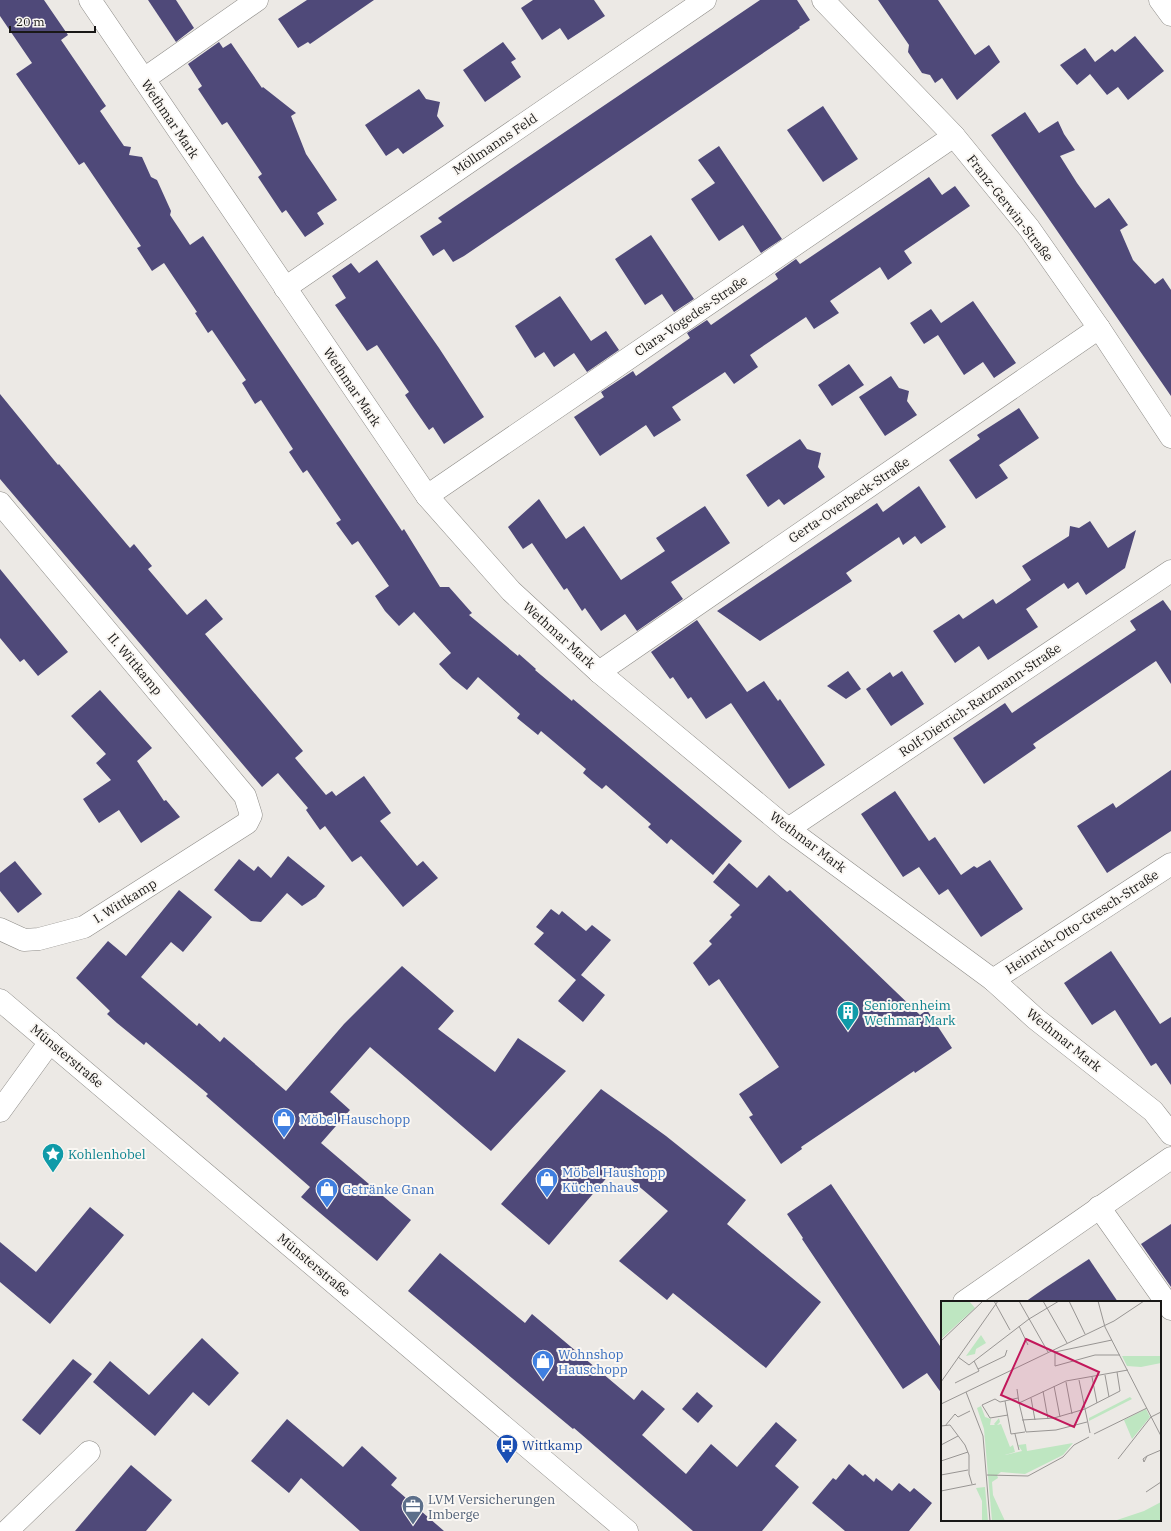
<svg xmlns="http://www.w3.org/2000/svg" width="1171" height="1531" viewBox="0 0 1171 1531" font-family="'IBM Plex Serif',serif">
  <style>
    .building { fill: #4f4979 }
    .lines { fill: none; stroke-linecap: round; stroke-linejoin: round }
    .minor-casing { stroke: #8e8c88; stroke-width: 23 }
    .primary-casing { stroke: #8e8c88; stroke-width: 23 }
    .minor { stroke: #fff; stroke-width: 22 }
    .primary { stroke: #fff; stroke-width: 22 }
    .labels { text-anchor: middle; dominant-baseline: central; stroke-width: 4; stroke-linejoin: round; paint-order: stroke }
    .street-label { font-size: 13px; fill: #191817; stroke: #faf7f3 }
    .culture-label { font-size: 13px; fill: #0d838f; stroke: #faf7f3; text-anchor: start }
    .shop-label { font-size: 13px; fill: #366cbe; stroke: #faf7f3; text-anchor: start }
    .transit-label { font-size: 13px; fill: #164399; stroke: #faf7f3; text-anchor: start }
    .service-label { font-size: 13px; fill: #4e5e75; stroke: #faf7f3; text-anchor: start }
    .inset-road { fill: none; stroke: #989593; stroke-width: 1 }
    .view { fill: #c2185b; fill-opacity: 0.15; stroke: #c2185b; stroke-width: 2 }
    .inset-edge { fill: none; stroke: #191817; stroke-width: 2 }
  </style>
  <rect width="100%" height="100%" fill="#ece9e5"/>
  <!-- building -->
  <g class="building">
    <path d="M0 0H44L68 35 61 40 106 106 100 111 124 146 131 147 129 155 142 157 151 177 157 180 171 211 170 215 190 245 203 236 392 516 402 531 404 529 440 587H449L472 613 469 615 518 656 519 654 536 669 535 670 572 701 573 699 742 841 713 875 671 839 667 844 648 827 651 824 606 785 602 789 592 781 583 773 586 769 541 731 538 735 517 718 520 714 478 677 467 690 452 678 439 664 451 653 414 612 399 626 385 611 375 596 389 586 358 541 352 545 336 523 341 520 307 470 303 473 289 452 293 449 261 400 255 404 242 383 246 380 212 330 208 333 195 313 197 312 164 263 152 271 137 248 141 246 84 162 79 165 16 74 32 63 0 16Z"/>
    <path d="M148 0H176L194 28 176 42Z"/>
    <path d="M307 0H374L310 44 308 42 298 48 278 19Z"/>
    <path d="M533 0H594L605 16 568 40 560 28 542 40 521 8Z"/>
    <path d="M760 0H797L810 20 799 27 800 28 464 256 453 262 444 249 433 256 420 236 442 222 438 218Z"/>
    <path d="M878 0H938L975 55 989 45 1000 62 957 100 942 78 935 83 930 75 922 73 908 52 909 45Z"/>
    <path d="M1135 36 1164 71 1128 100 1118 87 1107 95 1090 74 1077 85 1060 65 1085 48 1095 62 1112 49 1115 52Z"/>
    <path d="M219 42 223 48 231 43 262 88 263 87 296 113 291 116 306 154 337 200 317 213 324 224 305 237 286 210 282 213 258 177 262 174 227 122 222 125 198 89 202 86 188 64Z"/>
    <path d="M503 42 516 59 511 62 521 77 485 102 463 70Z"/>
    <path d="M419 89 426 99 440 102 437 116 444 126 403 154 398 148 386 156 365 125Z"/>
    <path d="M823 106 858 159 823 182 787 130Z"/>
    <path d="M1025 112 1039 133 1058 121 1064 134 1075 150 1060 156 1077 183 1095 208 1109 198 1128 225 1120 230 1133 260 1155 284 1163 278 1171 290V396L991 135Z"/>
    <path d="M719 146 782 239 761 253 743 225 719 241 691 199 715 183 698 160Z"/>
    <path d="M929 177 942 195 955 186 970 206 904 251 912 263 888 280 880 267 830 301 839 313 814 329 806 317 750 355 758 367 734 384 725 372 672 407 681 420 654 437 646 425 600 456 574 417 604 397 601 392 633 371 636 376 690 338 687 333 707 320 711 325 778 279 775 274 796 259 800 264Z"/>
    <path d="M651 235 694 299 674 312 662 294 645 305 615 259Z"/>
    <path d="M377 260 439 348 484 417 444 444 433 427 429 430 413 407 405 395 409 392 377 345 367 351 335 305 346 298 332 276 351 263 359 273Z"/>
    <path d="M560 296 591 341 606 331 619 350 587 372 574 353 554 367 544 352 535 358 515 326Z"/>
    <path d="M973 301 1016 363 994 378 983 362 964 375 938 335 924 344 910 323 931 309 941 323Z"/>
    <path d="M849 364 864 385 832 406 818 385Z"/>
    <path d="M891 376 899 388 909 391 907 401 917 415 885 436 859 397Z"/>
    <path d="M0 394 58 465 59 464 130 548 134 544 152 566 148 569 187 615 206 599 223 619 205 634 303 751 295 758 326 795 332 791 336 796 364 776 391 813 380 821 417 866 423 861 438 878 403 907 361 856 352 862 325 826 320 830 306 810 308 808 278 773 262 787 0 479Z"/>
    <path d="M1019 408 1039 438 999 465 1008 478 976 499 949 460 980 439 977 435Z"/>
    <path d="M800 439 807 449 821 453 818 467 825 477 784 505 779 499 768 507 746 475Z"/>
    <path d="M919 486 946 527 921 544 915 536 903 545 899 537 846 573 852 581 760 641 717 611 877 503 883 512Z"/>
    <path d="M539 499 566 539 584 526 621 580 665 551 656 538 705 506 730 543 671 582 683 599 637 631 625 614 601 631 585 608 582 611 567 588 564 590 532 543 523 549 508 527Z"/>
    <path d="M1090 521 1108 548 1136 530 1125 568 1086 595 1078 582 1068 589 1064 583 1026 609 1038 627 988 660 979 646 955 663 933 631 959 614 963 619 993 599 996 604 1031 580 1022 566 1069 536 1070 526 1079 528Z"/>
    <path d="M0 569 68 652 38 676 24 659 20 662 0 638Z"/>
    <path d="M1163 600 1171 611V684L1156 661 1033 744 1036 748 984 784 953 738 1005 703 1012 713 1136 630 1130 621Z"/>
    <path d="M697 620 747 692 764 681 778 701 780 699 825 765 789 789 731 703 706 719 691 697 688 699 673 677 670 679 651 652Z"/>
    <path d="M848 671 861 689 846 699 827 686Z"/>
    <path d="M902 671 924 704 891 726 866 689 890 672 893 677Z"/>
    <path d="M100 690 152 748 137 761 164 801 166 800 180 817 141 843 119 810 99 823 83 799 111 780 96 763 106 754 71 716Z"/>
    <path d="M1171 770V831L1107 873 1077 826 1113 803 1116 808Z"/>
    <path d="M895 791 929 841 935 837 961 875 974 866 977 868 990 860 1023 909 981 937 948 889 939 895 919 867 903 877 861 814Z"/>
    <path d="M288 856 325 886 316 897 302 906 287 893 261 922 251 921 214 890 239 859 254 871 258 866 271 878Z"/>
    <path d="M15 861 42 894 18 913 0 891V873Z"/>
    <path d="M729 863 757 888 769 875 787 892 790 890 920 1015 927 1010 952 1048 915 1073 914 1071 801 1147 802 1149 781 1164 749 1117 753 1115 739 1094 779 1067 719 979 709 986 693 963 712 944 709 941 732 917 730 915 740 905 713 882Z"/>
    <path d="M179 890 212 917 183 952 171 942 141 977 197 1026 199 1023 220 1042 224 1037 286 1091 344 1024 402 966 454 1011 438 1029 495 1072 518 1038 566 1071 491 1151 370 1047 330 1092 350 1110 321 1143 411 1220 377 1261 301 1197 310 1187 206 1096 208 1094 146 1042 144 1045 117 1023 107 1014 110 1011 76 978 108 941 126 956Z"/>
    <path d="M551 909 559 915 562 911 586 931 592 925 611 940 581 975 605 995 583 1022 558 1001 576 980 534 944 544 933 536 927Z"/>
    <path d="M1111 951 1160 1024 1171 1017V1085L1156 1063 1151 1066 1115 1010 1092 1025 1064 983Z"/>
    <path d="M601 1089 666 1136 746 1200 727 1224 821 1302 766 1368 673 1293 667 1300 619 1261 668 1211 616 1167 549 1245 501 1204Z"/>
    <path d="M831 1184 942 1349V1394L927 1373 903 1389 802 1239 803 1238 787 1214Z"/>
    <path d="M90 1207 124 1235 50 1324 0 1282V1242L36 1272Z"/>
    <path d="M1171 1224V1287L1141 1244Z"/>
    <path d="M440 1253 525 1323 532 1314 634 1400 642 1390 665 1409 642 1435 686 1474 711 1444 737 1467 776 1422 797 1440 775 1466 799 1487 762 1531H693L574 1428 573 1429 408 1291Z"/>
    <path d="M1089 1259 1118 1302H1025L1045 1288Z"/>
    <path d="M202 1338 239 1373 209 1406 193 1392 155 1436 93 1382 110 1361 149 1395Z"/>
    <path d="M73 1359 92 1374 40 1435 22 1420Z"/>
    <path d="M697 1392 713 1406 698 1423 682 1409Z"/>
    <path d="M287 1419 343 1467 362 1446 397 1478 391 1485 444 1531H360L301 1478 289 1493 251 1461Z"/>
    <path d="M849 1464 863 1476 865 1474 874 1482 876 1478 892 1491 899 1483 910 1492 914 1488 932 1503 909 1531H845L812 1503 833 1478 836 1480Z"/>
    <path d="M131 1465 172 1500 146 1531H75Z"/>
  </g>
  <g class="lines">
    <!-- minor casing -->
    <g class="minor-casing">
      <g id="minor">
        <path d="M90 0 427 496 511 591 599 672 788 829 993 980 1036 1019 1153 1111 1171 1134"/>
        <path d="M823 0 954 136 1029 228 1099 328 1171 437"/>
        <path d="M1160 0 1171 15"/>
        <path d="M144 79 257 0"/>
        <path d="M285 288 705 0"/>
        <path d="M427 496 954 136"/>
        <path d="M0 503 245 796 251 815 247 823 84 927 39 939 24 940 0 929"/>
        <path d="M599 672 1099 328"/>
        <path d="M788 829 1171 571"/>
        <path d="M993 980 1171 864"/>
        <path d="M0 1111 50 1042"/>
        <path d="M1099 1207 1171 1309"/>
        <path d="M964 1302 1171 1158"/>
        <path d="M7 1531 89 1452"/>
      </g>
    </g>
    <!-- primary casing -->
    <g class="primary-casing">
      <path id="primary" d="M0 1000 627 1531"/>
    </g>
    <!-- minor -->
    <use href="#minor" class="minor"/>
    <!-- primary -->
    <use href="#primary" class="primary"/>
  </g>
  <!-- icons -->
  <defs>
    <g id="building-pin" transform="scale(1.15)"><path d="M0 17L-7.5 6A9.5 9.5 0 1 1 7.5 6Z" fill="#0f9aa8" stroke="#faf7f3"/><path d="M-4-6H4V6H1V3H-1V6H-4ZM-2.5-4.3h1.7v1.8h-1.7ZM.8-4.3h1.7v1.8H.8ZM-2.5-1h1.7V.8h-1.7ZM.8-1h1.7V.8H.8Z" fill="#fff"/></g>
    <g id="shop-pin" transform="scale(1.15)"><path d="M0 17L-7.5 6A9.5 9.5 0 1 1 7.5 6Z" fill="#3f7fe0" stroke="#faf7f3"/><path d="M-5-2.5h2.3a2.7 3.5 0 0 1 5.4 0H5L5.5 6h-11ZM-1.5-2.5h3a1.5 2.3 0 0 0-3 0Z" fill="#fff"/></g>
    <g id="sight-pin" transform="scale(1.15)"><path d="M0 17L-7.5 6A9.5 9.5 0 1 1 7.5 6Z" fill="#0f9aa8" stroke="#faf7f3"/><path d="M0-6L1.8-2.2L6-1.7L2.9 1.2L3.7 5.4L0 3.3L-3.7 5.4L-2.9 1.2L-6-1.7L-1.8-2.2Z" fill="#fff"/></g>
    <g id="bus-pin" transform="scale(1.15)"><path d="M0 17L-7.5 6A9.5 9.5 0 1 1 7.5 6Z" fill="#1a4fb4" stroke="#faf7f3"/><path d="M-5-6H5V4H4V6H2V4H-2V6H-4V4H-5ZM-3.5-4V0h7V-4ZM-3.5 1.2v1.5H-2V1.2ZM2 1.2v1.5H3.5V1.2Z" fill="#fff"/></g>
    <g id="office-pin" transform="scale(1.15)"><path d="M0 17L-7.5 6A9.5 9.5 0 1 1 7.5 6Z" fill="#5c6f8a" stroke="#faf7f3"/><path d="M-6-3h4V-5.5h4V-3h4V5H-6ZM-1-4.5V-3h2v-1.5ZM-6 0V1H6V0Z" fill="#fff"/></g>
  </defs>
  <g fill-rule="evenodd">
    <use href="#building-pin" x="848" y="1012"/>
    <use href="#shop-pin" x="284" y="1119"/>
    <use href="#sight-pin" x="53" y="1154"/>
    <use href="#shop-pin" x="547" y="1179"/>
    <use href="#shop-pin" x="327" y="1189"/>
    <use href="#shop-pin" x="543" y="1361"/>
    <use href="#bus-pin" x="507" y="1445"/>
    <use href="#office-pin" x="413" y="1506"/>
  </g>
  <g class="labels">
    <!-- street labels -->
    <g class="street-label">
      <text transform="translate(170 119) rotate(56)">Wethmar Mark</text>
      <text transform="translate(495 144) rotate(-34)">Möllmanns Feld</text>
      <text transform="translate(1010 208) rotate(52)">Franz-Gerwin-Straße</text>
      <text transform="translate(691 316) rotate(-34)">Clara-Vogedes-Straße</text>
      <text transform="translate(352 387) rotate(56)">Wethmar Mark</text>
      <text transform="translate(849 500) rotate(-34)">Gerta-Overbeck-Straße</text>
      <text transform="translate(559 635) rotate(42)">Wethmar Mark</text>
      <text transform="translate(135 664) rotate(50)">II. Wittkamp</text>
      <text transform="translate(980 700) rotate(-34)">Rolf-Dietrich-Ratzmann-Straße</text>
      <text transform="translate(808 842) rotate(37)">Wethmar Mark</text>
      <text transform="translate(125 901) rotate(-32)">I. Wittkamp</text>
      <text transform="translate(1082 922) rotate(-33)">Heinrich-Otto-Gresch-Straße</text>
      <text transform="translate(1064 1040) rotate(39)">Wethmar Mark</text>
      <text transform="translate(67 1056) rotate(40)">Münsterstraße</text>
      <text transform="translate(314 1265) rotate(40)">Münsterstraße</text>
    </g>
    <!-- culture labels -->
    <g class="culture-label">
      <text x="864" y="1005">Seniorenheim<tspan x="864" dy="15">Wethmar Mark</tspan></text>
      <text x="68" y="1154">Kohlenhobel</text>
    </g>
    <!-- shop labels -->
    <g class="shop-label">
      <text x="300" y="1119">Möbel Hauschopp</text>
      <text x="562" y="1172">Möbel Haushopp<tspan x="562" dy="15">Küchenhaus</tspan></text>
      <text x="342" y="1189">Getränke Gnan</text>
      <text x="558" y="1354">Wohnshop<tspan x="558" dy="15">Hauschopp</tspan></text>
    </g>
    <!-- transit labels -->
    <g class="transit-label">
      <text x="522" y="1445">Wittkamp</text>
    </g>
    <!-- service labels -->
    <g class="service-label">
      <text x="428" y="1499">LVM Versicherungen<tspan x="428" dy="15">Imberge</tspan></text>
    </g>
  </g>
  <!-- overview -->
  <g transform="translate(941 1301)">
    <rect width="220" height="220" fill="#ece9e5"/>
    <path d="M0 0H28L34 7 0 38ZM40 34 45 42 35 48 34 53 25 55ZM181 55H220V62L200 66 186 65ZM189 96 191 98 148 120V117ZM40 105 44 116 50 118 49 124H54L53 123 58 117 59 121 56 124 60 123 69 146 72 144 74 151 64 154 81 150 77 144 85 143 86 150 132 142 122 154 84 173 60 171 56 174 57 177 51 181 52 194 64 220H51L43 128 36 107ZM205 108 209 116 191 138 183 119ZM44 186 47 220H41V200L35 187ZM220 201V220H173L203 210Z" fill="#bee6c1"/>
    <path class="inset-road" d="M53 0 69 29M78 0 107 51M102 0 126 42M128 0 144 33M157 0 164 26 220 135M78 25 87 44M171 39 114 51V65L154 54H179M0 40 42 0M17 56 28 64 88 18 118 0M37 68 64 55 66 49M164 74 168 96M151 76 156 102M138 79 149 132M0 81 57 0M125 81 131 113M14 82 38 70 33 60M113 85 119 116M76 88 78 102M102 90 107 118M25 91 42 135 49 220M90 97 94 119M64 100 70 133 84 131M0 103 173 20 203 0M67 114 49 117 41 104 54 98 59 101 77 97M81 119 113 117 144 108 179 90 176 71M146 121 115 129 85 131 78 102 125 80 187 69M0 125 9 124 24 144 28 154V173L31 183M4 125 14 113 17 116 29 110M74 133 78 149M153 133 206 107M0 144 17 135M206 155 203 161 202 158 206 155 220 149M177 158 210 116 220 111M0 160 27 151M0 174 27 169M46 174 87 175 122 156 133 144 148 136M0 190 35 183M205 191 220 181"/>
    <path class="view" d="M85 38 158 71 133 126 60 94Z"/>
    <rect width="220" height="220" class="inset-edge"/>
  </g>
  <!-- scale -->
  <path d="M10 26v6h85v-6" fill="none" stroke="#191817" stroke-width="2"/>
  <text x="16" y="26" font-size="12" fill="#191817" stroke="#faf7f3" stroke-width="3" paint-order="stroke">20 m</text>
</svg>
